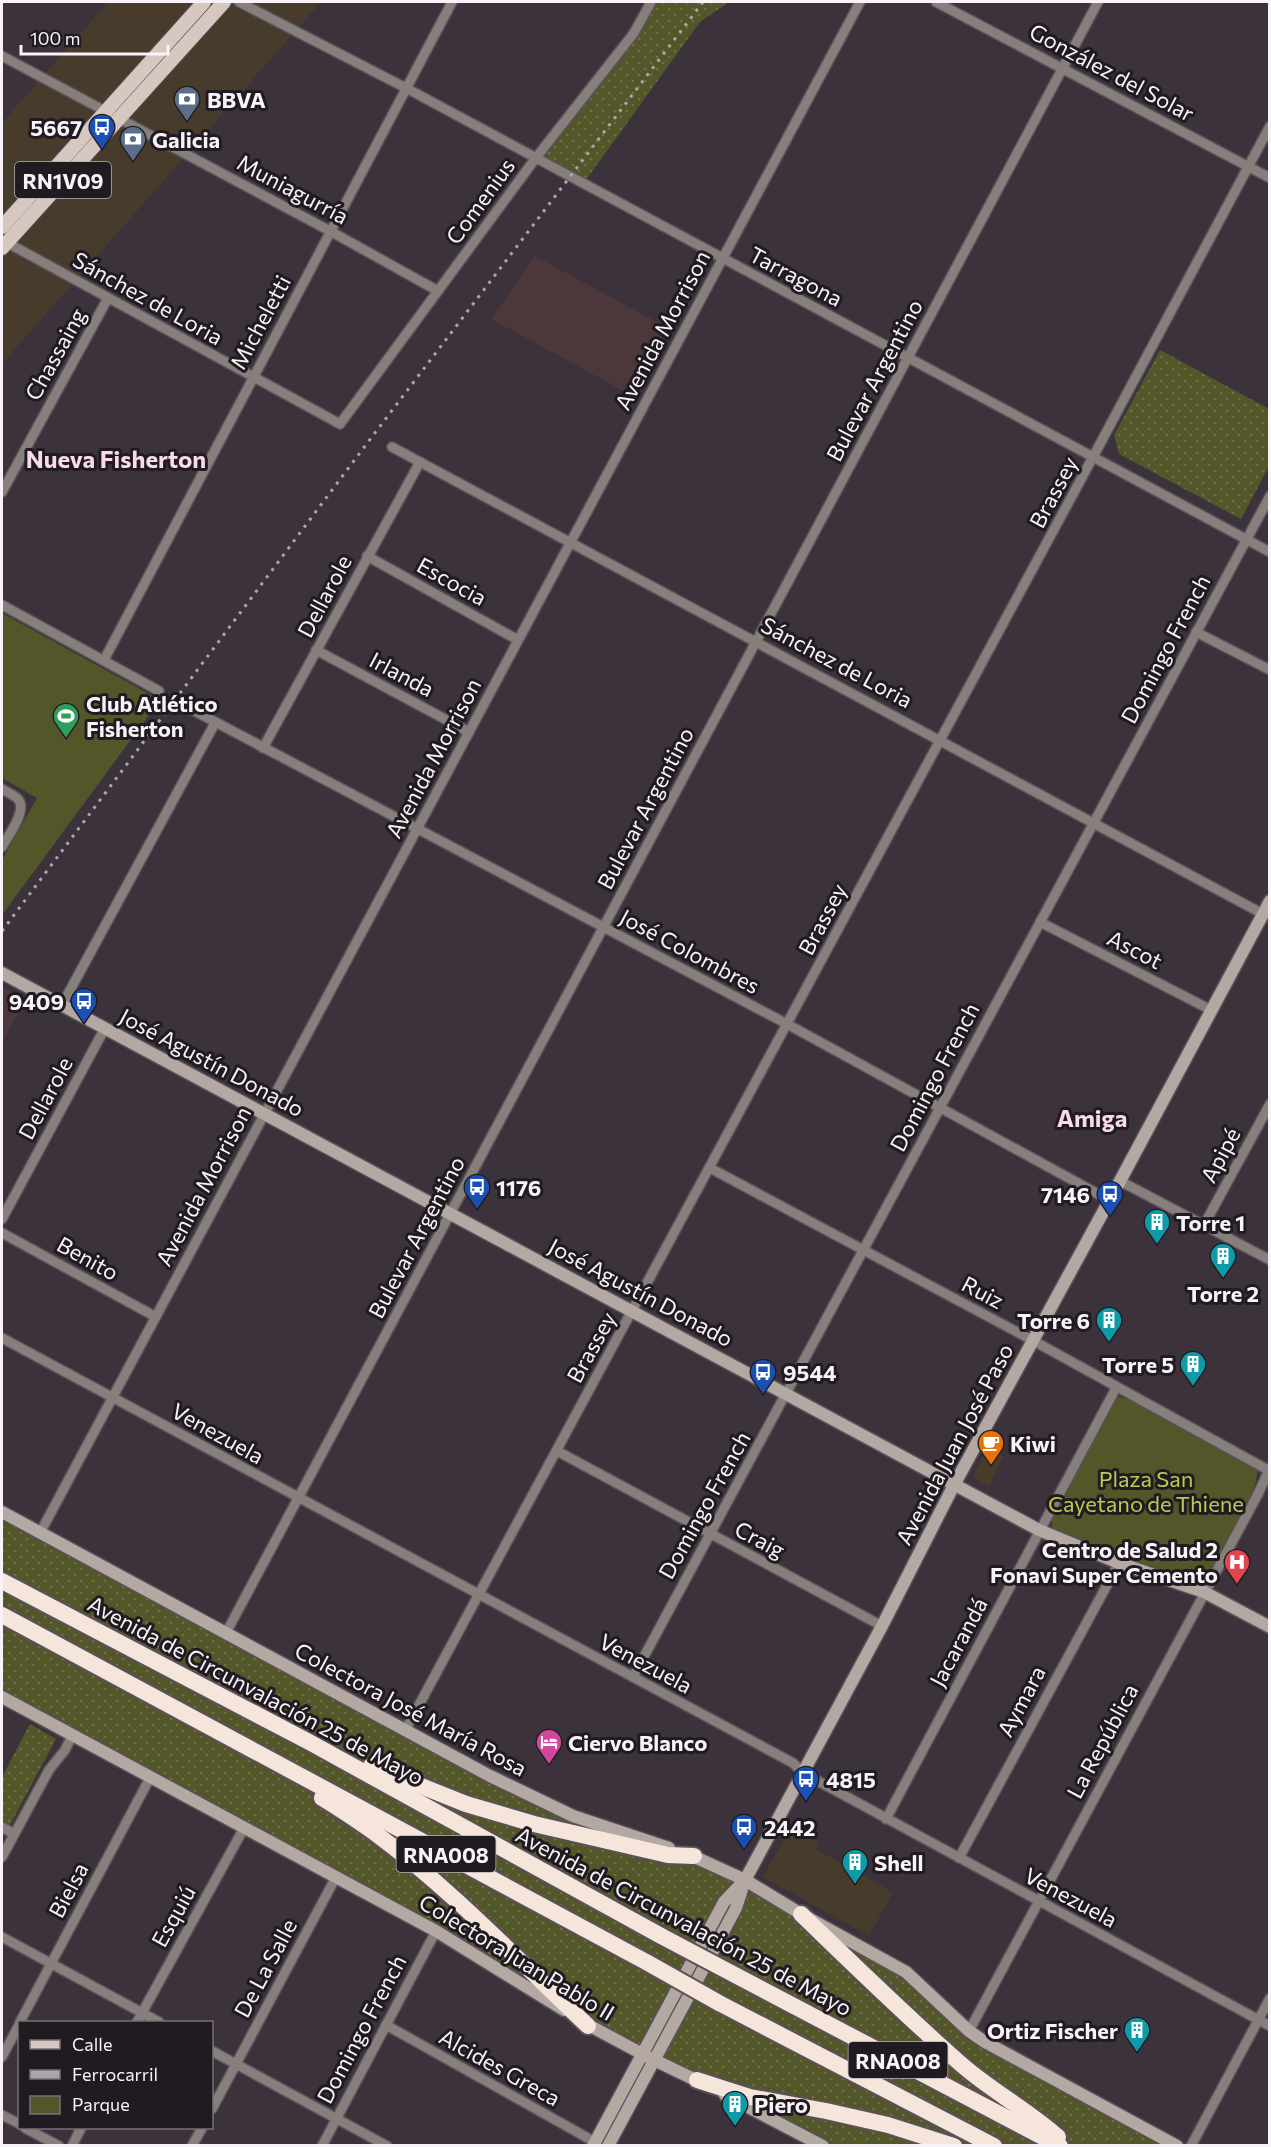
<svg xmlns="http://www.w3.org/2000/svg" width="1271" height="2147" viewBox="0 0 1271 2147" font-family="Commissioner,sans-serif">
  <style>
    .commercial { fill: #473b2c }
    .education { fill: #4c373a }
    .grass { fill: url(#grass-dots) }
    .park { fill: #535629 }
    .lines { fill: none; stroke-linecap: round; stroke-linejoin: round }
    .street-casing { stroke: #5a515a; stroke-width: 12 }
    .secondary-casing { stroke: #5a515a; stroke-width: 15 }
    .primary-casing { stroke: #5a515a; stroke-width: 16 }
    .highway-casing { stroke: #5a515a; stroke-width: 20 }
    .street { stroke: #867f7b; stroke-width: 9 }
    .secondary { stroke: #b3a8a2; stroke-width: 12 }
    .primary { stroke: #d6c8c0; stroke-width: 14 }
    .highway { stroke: #f5e5db; stroke-width: 16 }
    .rail { stroke: #ada5ad; stroke-width: 3; stroke-dasharray: 3 6; stroke-linecap: butt }
    .highway-bridge-casing { stroke: #5a515a; stroke-width: 20; stroke-linecap: butt }
    .highway-bridge { stroke: #f5e5db; stroke-width: 16 }
    .labels { text-anchor: middle; dominant-baseline: central; stroke-width: 6; stroke-linejoin: round; paint-order: stroke }
    .shield { fill: #201b20; stroke: #b8b2b8; stroke-width: 1.5 }
    .shield-label { font-size: 21px; font-weight: bold; fill: #f9f2f9 }
    .street-label { font-size: 22px; fill: #f9f2f9; stroke: #201b20 }
    .poi-label { font-size: 22px; font-weight: bold; fill: #f9f2f9; stroke: #201b20; text-anchor: start }
    .park-label { font-size: 22px; fill: #c0c753; stroke: #201b20 }
    .neighbourhood-label { font-size: 24px; font-weight: bold; fill: #f8daeb; stroke: #201b20 }
  </style>
  <defs>
    <pattern id="grass-dots" width="8" height="8" patternUnits="userSpaceOnUse" patternTransform="scale(1.5)"><rect width="8" height="8" fill="#535629"/><path d="M2 2h.1M6 6h.1" fill="none" stroke="#6c6f49" stroke-width="1.8" stroke-linecap="round"/></pattern>
  </defs>
  <rect width="100%" height="100%" fill="#3c323c"/>
  <!-- commercial -->
  <g class="commercial">
    <path d="M108 2H321L2 364V123Z"/>
    <path d="M988 1448 1004 1456 989 1486 972 1477Z"/>
    <path d="M791 1827 819 1843 816 1849 893 1892 869 1936 763 1877Z"/>
  </g>
  <!-- education -->
  <g class="education">
    <path d="M535 256 668 328 631 395 491 319Z"/>
    <path d="M2 986 25 999 2 1043Z"/>
  </g>
  <!-- grass -->
  <g class="grass">
    <path d="M651 2H729L700 22 583 184 535 159 634 33Z"/>
    <path d="M1160 350 1269 409V466L1241 519 1119 454 1114 435Z"/>
    <path d="M2 1512 551 1807 694 1856 906 1972 969 2031 1177 2145H823L539 1995 2 1697Z"/>
    <path d="M30 1724 56 1739 10 1825 2 1821V1777Z"/>
  </g>
  <!-- park -->
  <g class="park">
    <path d="M2 613 160 700 2 915V860L37 798 2 778Z"/>
    <path d="M1119 1397 1129 1399 1258 1469 1253 1497 1205 1582 1198 1586 1122 1558 1052 1530V1513L1111 1403Z"/>
  </g>
  <g class="lines">
    <!-- street casing -->
    <g class="street-casing">
      <g id="street">
        <path d="M239 2 406 88 1270 552"/>
        <path d="M936 2 1270 178"/>
        <path d="M2 56 330 231 438 291"/>
        <path d="M4 241 340 424 535 159 634 33 651 2"/>
        <path d="M392 447 1263 914"/>
        <path d="M2 492 108 298"/>
        <path d="M367 556 518 640"/>
        <path d="M2 605 159 691"/>
        <path d="M1196 632 1270 670"/>
        <path d="M316 650 469 732"/>
        <path d="M104 660 452 2"/>
        <path d="M187 707 787 1024 1109 1200"/>
        <path d="M263 748 420 462"/>
        <path d="M2 789C7 792 14 795 18 799 28 810 8 836 2 847"/>
        <path d="M1040 922 1211 1010"/>
        <path d="M62 1005 215 723"/>
        <path d="M710 1168 1032 1340 1268 1470"/>
        <path d="M1120 1181 1270 1260"/>
        <path d="M2 1219 105 1028"/>
        <path d="M1204 1225 1270 1104"/>
        <path d="M2 1233 156 1317"/>
        <path d="M2 1338 793 1763 803 1773 1270 2026"/>
        <path d="M557 1451 882 1626"/>
        <path d="M40 1533 860 2"/>
        <path d="M226 1633 1098 2"/>
        <path d="M633 1677 1270 496"/>
        <path d="M406 1729 1093 457 1270 126"/>
        <path d="M886 1819 1116 1388"/>
        <path d="M2 1827 14 1834"/>
        <path d="M2 1857 49 1770 65 1750 73 1734"/>
        <path d="M959 1858 1119 1563"/>
        <path d="M2 1937 159 2022"/>
        <path d="M20 2022 151 1776"/>
        <path d="M137 2022 244 1828"/>
        <path d="M386 2025 595 2142"/>
        <path d="M969 2031 1258 1494 1270 1468"/>
        <path d="M212 2051 387 2146"/>
        <path d="M2 2057 20 2023"/>
        <path d="M212 2109 336 1877"/>
        <path d="M2 2115 20 2124"/>
        <path d="M25 2128 59 2146"/>
        <path d="M72 2146 81 2128"/>
        <path d="M192 2146 202 2128"/>
        <path d="M322 2146 436 1931"/>
        <path d="M1191 2146 1270 1998"/>
      </g>
    </g>
    <!-- secondary casing -->
    <g class="secondary-casing">
      <g id="secondary">
        <path d="M2 973 1039 1530 1119 1563 1204 1592 1270 1627"/>
        <path d="M2 1512 490 1776 573 1816 669 1848"/>
        <path d="M2 1697 436 1931 564 2010"/>
        <path d="M688 1854 745 1880 801 1914 906 1972 969 2031 985 2042 1177 2146"/>
        <path d="M581 2021 648 2057 704 2084"/>
        <path d="M725 2095 823 2146"/>
        <path d="M593 2146 724 1902 742 1883"/>
        <path d="M608 2146 736 1908 745 1880 882 1626 954 1485 1120 1181 1270 901"/>
      </g>
    </g>
    <!-- primary casing -->
    <g class="primary-casing">
      <g id="primary">
        <path d="M2 227 204 2"/>
        <path d="M2 248 224 2"/>
      </g>
    </g>
    <!-- highway casing -->
    <g class="highway-casing">
      <g id="highway">
        <path d="M2 1581 311 1743 663 1937"/>
        <path d="M2 1615 648 1963"/>
        <path d="M371 1766 466 1804 534 1824 668 1855 694 1856"/>
        <path d="M322 1798C340 1809 358 1821 375 1833 452 1890 519 1961 588 2026"/>
        <path d="M801 1914C854 1965 907 2017 962 2065 993 2092 1028 2110 1058 2137"/>
        <path d="M735 1975 1060 2146"/>
        <path d="M719 2003 994 2146"/>
        <path d="M697 2080 750 2097 826 2111 888 2125 954 2146"/>
      </g>
    </g>
    <!-- street -->
    <use href="#street" class="street"/>
    <!-- secondary -->
    <use href="#secondary" class="secondary"/>
    <!-- primary -->
    <use href="#primary" class="primary"/>
    <!-- highway -->
    <use href="#highway" class="highway"/>
    <!-- rail -->
    <path class="rail" d="M2 931 368 442 703 2"/>
    <!-- highway-bridge casing -->
    <g class="highway-bridge-casing">
      <g id="highway-bridge">
        <path d="M663 1937 735 1975"/>
        <path d="M648 1963 719 2003"/>
      </g>
    </g>
    <!-- highway-bridge -->
    <use href="#highway-bridge" class="highway-bridge"/>
  </g>
  <!-- icons -->
  <defs>
    <g id="bank-pin" transform="scale(1.35)"><path d="M0 17L-7.5 6A9.5 9.5 0 1 1 7.5 6Z" fill="#5c6f8a" stroke="#201b20"/><path d="M-6-4H6V4H-6ZM0-2.3a2.3 2.3 0 1 0 0 4.6a2.3 2.3 0 1 0 0-4.6Z" fill="#fff"/></g>
    <g id="bus-pin" transform="scale(1.35)"><path d="M0 17L-7.5 6A9.5 9.5 0 1 1 7.5 6Z" fill="#1a4fb4" stroke="#201b20"/><path d="M-5-6H5V4H4V6H2V4H-2V6H-4V4H-5ZM-3.5-4V0h7V-4ZM-3.5 1.2v1.5H-2V1.2ZM2 1.2v1.5H3.5V1.2Z" fill="#fff"/></g>
    <g id="stadium-pin" transform="scale(1.35)"><path d="M0 17L-7.5 6A9.5 9.5 0 1 1 7.5 6Z" fill="#2e9e5b" stroke="#201b20"/><path d="M0-5a6.5 5 0 1 0 0 10a6.5 5 0 1 0 0-10ZM-3.5-1.8h7v3.6h-7Z" fill="#fff"/></g>
    <g id="building-pin" transform="scale(1.35)"><path d="M0 17L-7.5 6A9.5 9.5 0 1 1 7.5 6Z" fill="#0f9aa8" stroke="#201b20"/><path d="M-4-6H4V6H1V3H-1V6H-4ZM-2.5-4.3h1.7v1.8h-1.7ZM.8-4.3h1.7v1.8H.8ZM-2.5-1h1.7V.8h-1.7ZM.8-1h1.7V.8H.8Z" fill="#fff"/></g>
    <g id="cafe-pin" transform="scale(1.35)"><path d="M0 17L-7.5 6A9.5 9.5 0 1 1 7.5 6Z" fill="#e8710a" stroke="#201b20"/><path d="M-5.5-4.5H6V0H3Q3 3.5 0 3.5H-2.5Q-5.5 3.5-5.5 0ZM3-3.2v2h1.7v-2ZM-6 4.5H4V6H-6Z" fill="#fff"/></g>
    <g id="hospital-pin" transform="scale(1.35)"><path d="M0 17L-7.5 6A9.5 9.5 0 1 1 7.5 6Z" fill="#e0444e" stroke="#201b20"/><path d="M-5-5h3v3.5h4V-5h3V5h-3V1.5h-4V5h-3Z" fill="#fff"/></g>
    <g id="hotel-pin" transform="scale(1.35)"><path d="M0 17L-7.5 6A9.5 9.5 0 1 1 7.5 6Z" fill="#d1479c" stroke="#201b20"/><path d="M-6-4.5h1.5V1H6V5H4.5V3h-9V5H-6ZM-4 0a1.8 1.8 0 1 1 3.6 0ZM.5 0V-2.5h3Q6-2.5 6 0Z" fill="#fff"/></g>
  </defs>
  <g fill-rule="evenodd">
    <use href="#bank-pin" x="187" y="99"/>
    <use href="#bus-pin" x="102" y="127"/>
    <use href="#bank-pin" x="133" y="139"/>
    <use href="#stadium-pin" x="66" y="716"/>
    <use href="#bus-pin" x="84" y="1001"/>
    <use href="#bus-pin" x="477" y="1187"/>
    <use href="#bus-pin" x="1110" y="1194"/>
    <use href="#building-pin" x="1157" y="1222"/>
    <use href="#building-pin" x="1223" y="1256"/>
    <use href="#building-pin" x="1109" y="1320"/>
    <use href="#building-pin" x="1193" y="1364"/>
    <use href="#bus-pin" x="763" y="1372"/>
    <use href="#cafe-pin" x="991" y="1443"/>
    <use href="#hospital-pin" x="1237" y="1562"/>
    <use href="#hotel-pin" x="549" y="1742"/>
    <use href="#bus-pin" x="806" y="1779"/>
    <use href="#bus-pin" x="744" y="1827"/>
    <use href="#building-pin" x="855" y="1862"/>
    <use href="#building-pin" x="1137" y="2030"/>
    <use href="#building-pin" x="735" y="2104"/>
  </g>
  <g class="labels">
    <!-- shield labels -->
    <g class="shield">
      <rect x="15" y="162" width="96" height="36" rx="4.5"/>
      <rect x="396.5" y="1836" width="99" height="36" rx="4.5"/>
      <rect x="848.5" y="2042" width="99" height="36" rx="4.5"/>
    </g>
    <g class="shield-label">
      <text x="63" y="180">RN1V09</text>
      <text x="446" y="1854">RNA008</text>
      <text x="898" y="2060">RNA008</text>
    </g>
    <!-- street labels -->
    <g class="street-label">
      <text transform="translate(1112 72) rotate(28)">González del Solar</text>
      <text transform="translate(293 189) rotate(28)">Muniagurría</text>
      <text transform="translate(480 201) rotate(-54)">Comenius</text>
      <text transform="translate(796 276) rotate(28)">Tarragona</text>
      <text transform="translate(148 298) rotate(29)">Sánchez de Loria</text>
      <text transform="translate(260 322) rotate(-62)">Micheletti</text>
      <text transform="translate(662 330) rotate(-62)">Avenida Morrison</text>
      <text transform="translate(55 354) rotate(-61)">Chassaing</text>
      <text transform="translate(874 380) rotate(-62)">Bulevar Argentino</text>
      <text transform="translate(1053 492) rotate(-62)">Brassey</text>
      <text transform="translate(452 581) rotate(29)">Escocia</text>
      <text transform="translate(324 596) rotate(-62)">Dellarole</text>
      <text transform="translate(1165 649) rotate(-62)">Domingo French</text>
      <text transform="translate(837 662) rotate(28)">Sánchez de Loria</text>
      <text transform="translate(402 674) rotate(28)">Irlanda</text>
      <text transform="translate(433 758) rotate(-62)">Avenida Morrison</text>
      <text transform="translate(645 808) rotate(-62)">Bulevar Argentino</text>
      <text transform="translate(822 919) rotate(-62)">Brassey</text>
      <text transform="translate(1135 949) rotate(27)">Ascot</text>
      <text transform="translate(690 951) rotate(28)">José Colombres</text>
      <text transform="translate(212 1062) rotate(28)">José Agustín Donado</text>
      <text transform="translate(934 1077) rotate(-62)">Domingo French</text>
      <text transform="translate(45 1098) rotate(-62)">Dellarole</text>
      <text transform="translate(1220 1155) rotate(-62)">Apipé</text>
      <text transform="translate(203 1186) rotate(-62)">Avenida Morrison</text>
      <text transform="translate(416 1237) rotate(-62)">Bulevar Argentino</text>
      <text transform="translate(88 1258) rotate(29)">Benito</text>
      <text transform="translate(641 1292) rotate(28)">José Agustín Donado</text>
      <text transform="translate(983 1292) rotate(28)">Ruiz</text>
      <text transform="translate(591 1347) rotate(-61)">Brassey</text>
      <text transform="translate(218 1433) rotate(29)">Venezuela</text>
      <text transform="translate(954 1444) rotate(-62)">Avenida Juan José Paso</text>
      <text transform="translate(704 1505) rotate(-61)">Domingo French</text>
      <text transform="translate(760 1539) rotate(28)">Craig</text>
      <text transform="translate(958 1642) rotate(-62)">Jacarandá</text>
      <text transform="translate(646 1663) rotate(28)">Venezuela</text>
      <text transform="translate(256 1690) rotate(28)">Avenida de Circunvalación 25 de Mayo</text>
      <text transform="translate(1021 1701) rotate(-62)">Aymara</text>
      <text transform="translate(411 1709) rotate(28)">Colectora José María Rosa</text>
      <text transform="translate(1102 1741) rotate(-62)">La República</text>
      <text transform="translate(68 1890) rotate(-62)">Bielsa</text>
      <text transform="translate(1071 1897) rotate(28)">Venezuela</text>
      <text transform="translate(173 1916) rotate(-61)">Esquiú</text>
      <text transform="translate(684 1921) rotate(28)">Avenida de Circunvalación 25 de Mayo</text>
      <text transform="translate(517 1957) rotate(31)">Colectora Juan Pablo II</text>
      <text transform="translate(265 1968) rotate(-62)">De La Salle</text>
      <text transform="translate(361 2029) rotate(-62)">Domingo French</text>
      <text transform="translate(500 2067) rotate(29)">Alcides Greca</text>
    </g>
    <!-- poi labels -->
    <g class="poi-label">
      <text x="207" y="99">BBVA</text>
      <text x="82" y="127" text-anchor="end">5667</text>
      <text x="152" y="139">Galicia</text>
      <text x="86" y="703">Club Atlético<tspan x="86" dy="25">Fisherton</tspan></text>
      <text x="64" y="1001" text-anchor="end">9409</text>
      <text x="496" y="1187">1176</text>
      <text x="1090" y="1194" text-anchor="end">7146</text>
      <text x="1176" y="1222">Torre 1</text>
      <text x="1223" y="1293" text-anchor="middle">Torre 2</text>
      <text x="1090" y="1320" text-anchor="end">Torre 6</text>
      <text x="1174" y="1364" text-anchor="end">Torre 5</text>
      <text x="783" y="1372">9544</text>
      <text x="1010" y="1443">Kiwi</text>
      <text x="1218" y="1549" text-anchor="end">Centro de Salud 2<tspan x="1218" dy="25">Fonavi Super Cemento</tspan></text>
      <text x="568" y="1742">Ciervo Blanco</text>
      <text x="826" y="1779">4815</text>
      <text x="764" y="1827">2442</text>
      <text x="874" y="1862">Shell</text>
      <text x="1118" y="2030" text-anchor="end">Ortiz Fischer</text>
      <text x="754" y="2104">Piero</text>
    </g>
    <!-- park labels -->
    <g class="park-label">
      <text x="1146" y="1478">Plaza San<tspan x="1146" dy="25">Cayetano de Thiene</tspan></text>
    </g>
    <!-- neighbourhood labels -->
    <g class="neighbourhood-label">
      <text x="116" y="458">Nueva Fisherton</text>
      <text x="1092" y="1117">Amiga</text>
    </g>
  </g>
  <!-- border -->
  <rect width="1271" height="2147" fill="none" stroke="#f9f2f9" stroke-width="6"/>
  <!-- legend -->
  <rect x="18" y="2021" width="195" height="108" fill="#201b20" stroke="#777177" stroke-width="1.5"/>
  <rect x="30" y="2040" width="30" height="9" fill="#d6c8c0" stroke="#777177" stroke-width="1.5"/>
  <text x="72" y="2051" font-size="18" fill="#f9f2f9">Calle</text>
  <rect x="30" y="2070" width="30" height="9" fill="#ada5ad" stroke="#777177" stroke-width="1.5"/>
  <text x="72" y="2081" font-size="18" fill="#f9f2f9">Ferrocarril</text>
  <rect x="30" y="2096" width="30" height="18" fill="#535629" stroke="#777177" stroke-width="1.5"/>
  <text x="72" y="2111" font-size="18" fill="#f9f2f9">Parque</text>
  <!-- scale -->
  <path d="M21 45v9h147v-9" fill="none" stroke="#f9f2f9" stroke-width="3"/>
  <text x="30" y="45" font-size="18" fill="#f9f2f9" stroke="#201b20" stroke-width="4.5" paint-order="stroke">100 m</text>
</svg>
